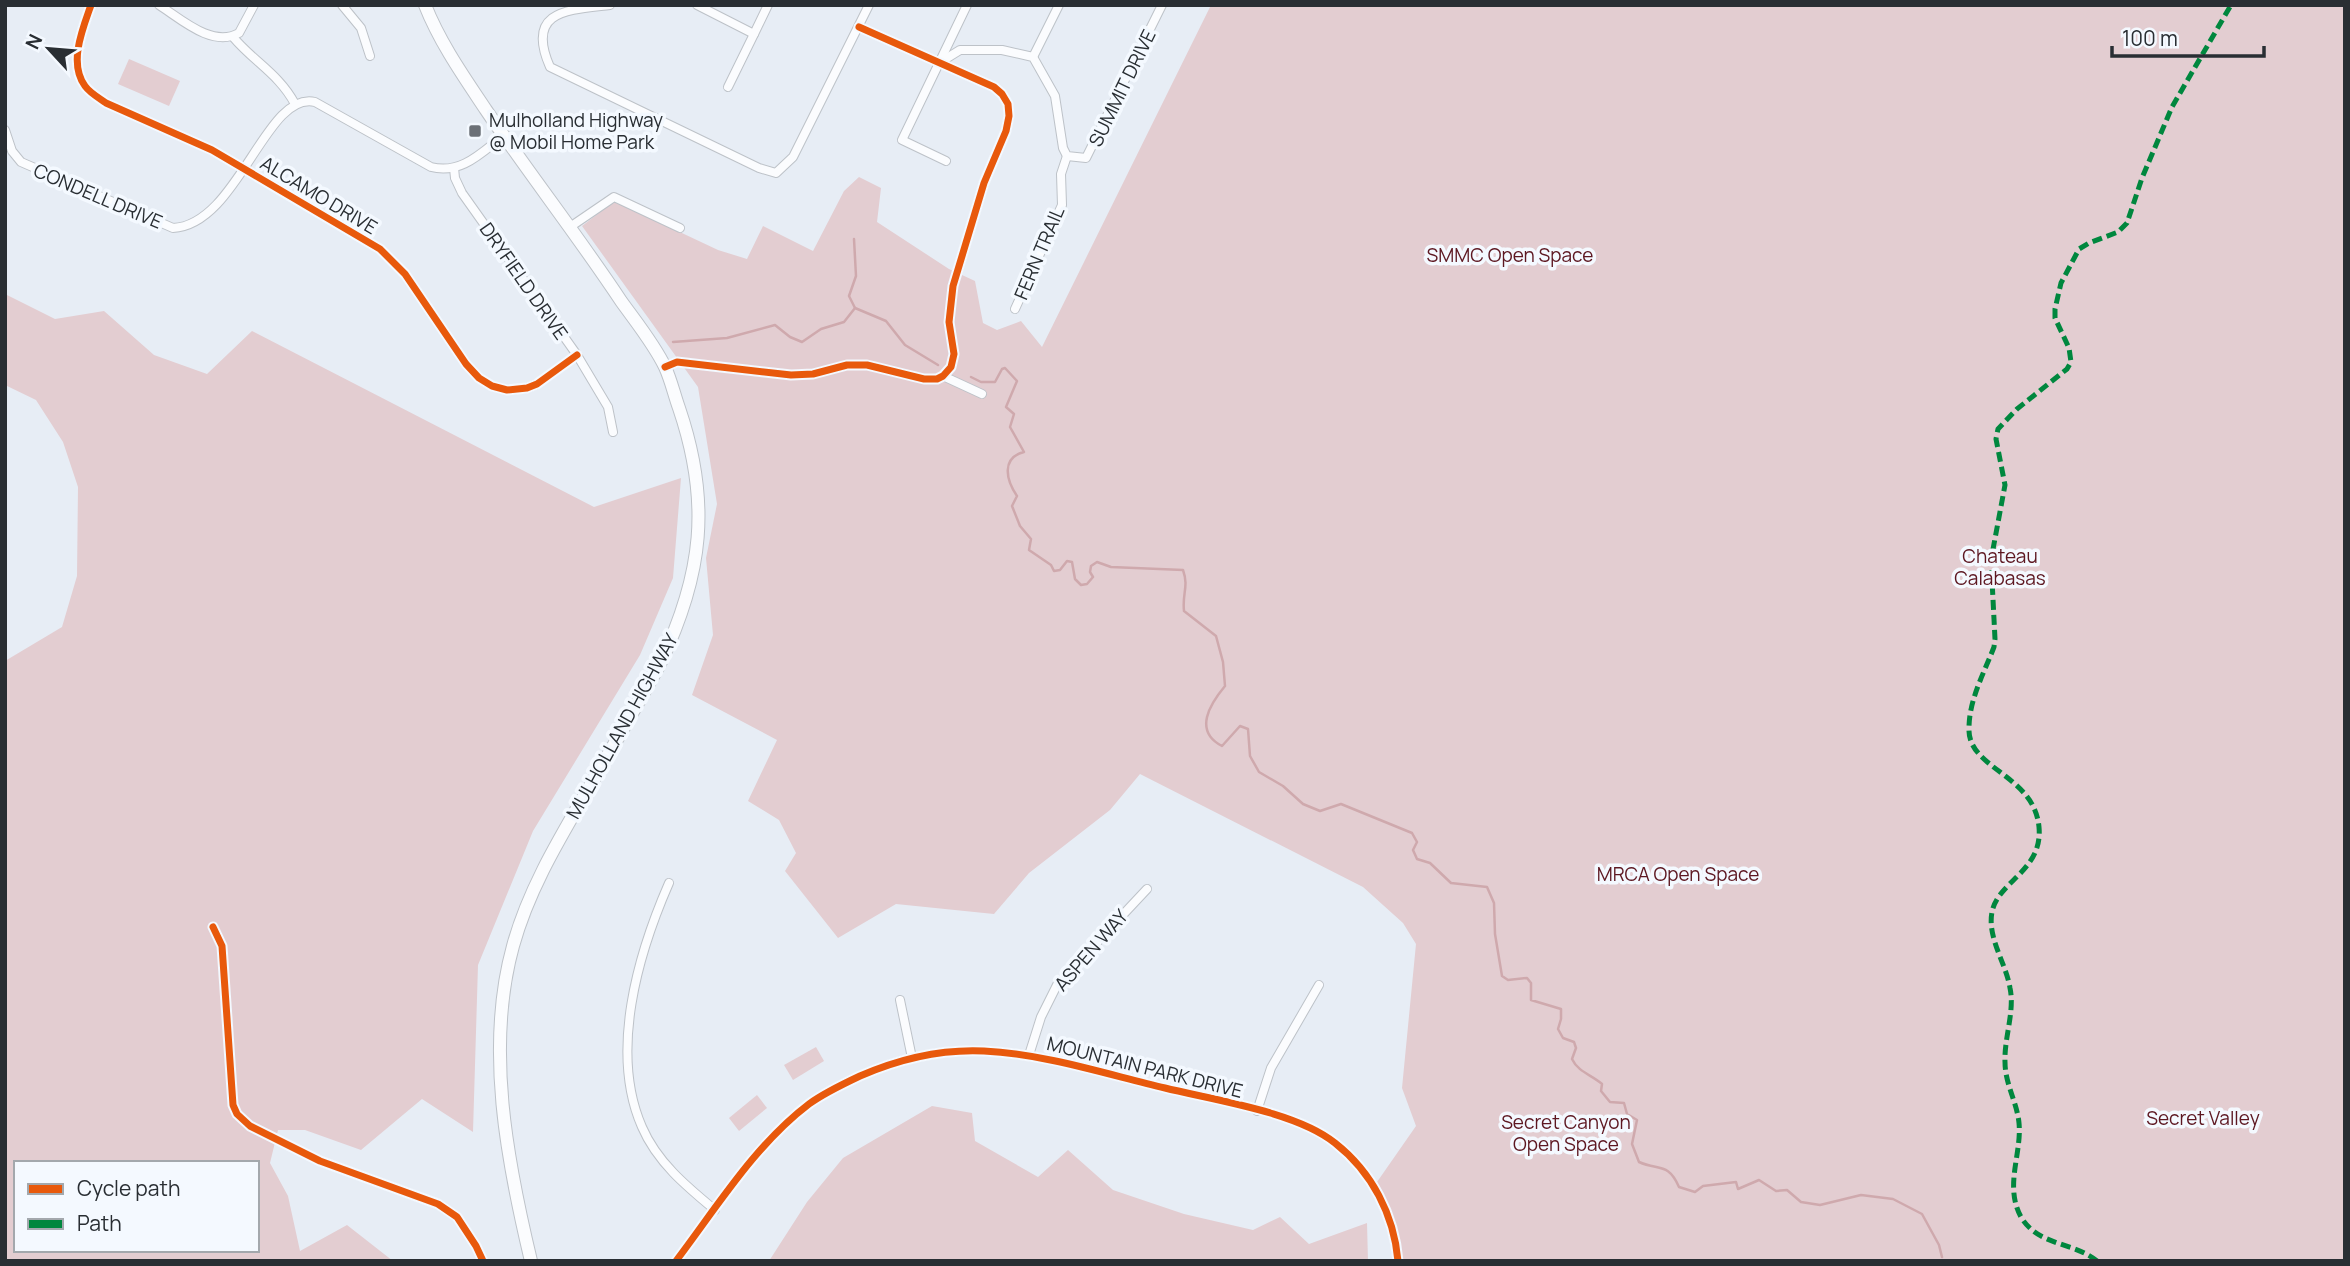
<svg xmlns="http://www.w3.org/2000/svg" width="2350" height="1266" viewBox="0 0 2350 1266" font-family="Manrope,sans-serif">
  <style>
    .green { fill: #e3cdd1; fill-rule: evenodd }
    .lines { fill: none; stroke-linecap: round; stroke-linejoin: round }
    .stream { stroke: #cfa9ad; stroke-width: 2.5 }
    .minor-casing { stroke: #bdc2c8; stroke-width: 10 }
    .secondary-casing { stroke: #bdc2c8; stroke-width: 14 }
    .minor { stroke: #fbfcfe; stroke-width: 8 }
    .secondary { stroke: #fbfcfe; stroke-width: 12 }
    .quiet { stroke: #00873e; stroke-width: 5; stroke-dasharray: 10 5; stroke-linecap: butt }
    .cycleway-casing { stroke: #f4f9ff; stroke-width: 11 }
    .cycleway { stroke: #e8590c; stroke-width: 7 }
    .poi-dot { fill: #6c7177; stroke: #f4f9ff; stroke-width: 2.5 }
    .labels { text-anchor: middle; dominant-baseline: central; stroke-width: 7; stroke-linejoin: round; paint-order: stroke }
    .street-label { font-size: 19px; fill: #292e33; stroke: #f4f9ff }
    .poi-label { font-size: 19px; fill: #292e33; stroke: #f4f9ff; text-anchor: start }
    .park-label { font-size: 19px; fill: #5d1721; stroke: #f4f9ff }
  </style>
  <rect width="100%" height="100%" fill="#e7edf5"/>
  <!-- green -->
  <g class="green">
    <path d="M1211 5H2345V1261H1396L1389 1223 1373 1189 1378 1184 1377 1182 1416 1126 1402 1088 1416 944 1403 923 1363 887 1140 774 1110 810 1029 873 994 914 896 904 838 938 785 871 796 853 779 820 748 801 777 740 692 695 713 635 706 558 717 504 698 387 582 226 608 206 616 202 718 250 747 259 763 226 813 251 844 191 859 177 881 188 877 222 949 269 975 281 983 323 997 330 1021 321 1042 347Z"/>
    <path d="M129 59 180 81 169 106 118 84Z"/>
    <path d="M5 294 55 319 104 311 154 355 207 374 252 331 594 507 681 478 673 578 640 655 533 831 478 965 473 1132 422 1099 361 1150 305 1130H278L270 1163 288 1196 300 1251 347 1225 393 1261H5V661L62 627 77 576 78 487 63 442 36 400 5 385ZM16 1163H257V1250H16Z"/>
    <path d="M816 1047 824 1061 793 1080 784 1065Z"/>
    <path d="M757 1095 767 1108 739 1131 729 1118Z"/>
    <path d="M932 1106 972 1113 975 1141 1038 1177 1068 1150 1113 1190 1184 1214 1253 1230 1280 1217 1309 1244 1367 1223 1368 1261H769L807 1202 843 1158Z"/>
  </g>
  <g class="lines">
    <!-- stream -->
    <g class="stream">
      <path d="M854 239 856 276 849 296 855 308"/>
      <path d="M673 342 727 338 775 325 790 337 802 342 821 329 844 322 855 308 886 321 905 345 938 365"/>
      <path d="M971 377 981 382H995L1002 369 1005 368 1017 381 1006 407 1014 414 1010 427 1024 452C1001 458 1006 480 1017 496L1012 506 1020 526 1031 539 1029 550 1051 565 1054 571 1060 570 1067 561 1072 562 1075 579 1081 585 1087 584 1093 577 1090 572 1091 566 1097 562 1111 567 1183 570C1189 587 1182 593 1184 611L1216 636 1223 662 1225 686C1210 704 1193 731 1222 746L1240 726 1248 729 1250 756 1259 772 1283 786 1303 804 1320 811 1341 804 1412 833 1417 842 1413 850 1417 859 1430 863 1451 883 1487 887 1494 903 1495 934 1502 976 1508 980 1527 978 1531 983V1000L1561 1009V1019L1558 1029 1563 1038 1574 1042 1576 1048 1572 1059C1578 1072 1592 1075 1602 1084L1601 1091 1610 1102 1624 1103 1627 1114 1637 1120 1632 1144 1639 1162C1659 1171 1668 1162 1679 1187L1695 1192 1703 1186 1736 1182 1738 1189 1759 1180 1776 1191 1787 1190 1801 1202 1820 1205 1861 1195 1893 1199 1922 1214 1939 1245 1942 1257"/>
    </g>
    <!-- minor casing -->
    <g class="minor-casing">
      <g id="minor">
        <path d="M91 5C83 28 68 63 85 86 90 93 99 98 106 103L212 150 380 249 405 274 466 364 479 378 492 386 507 390 527 388 537 384 577 355"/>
        <path d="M159 5C181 19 212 48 239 33L254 5"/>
        <path d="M342 5 361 28 370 56"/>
        <path d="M610 5C568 10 525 10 550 67L759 168 776 173 793 157 869 5"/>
        <path d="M697 5 754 34 768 5"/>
        <path d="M233 37C254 62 279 74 295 104"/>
        <path d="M1033 57 1059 5"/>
        <path d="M939 63 960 50H1002L1033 57 1055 96 1063 148 1067 156 1086 158 1162 5"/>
        <path d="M728 87 754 34"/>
        <path d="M5 130 12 151 21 162 173 228C238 225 266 90 315 102L431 167C461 175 482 152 503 136"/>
        <path d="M946 161 902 140 967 5"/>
        <path d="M454 168 455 178 462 193 577 355 608 407 613 432"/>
        <path d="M570 227 614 197 680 228"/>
        <path d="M1015 309 1062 205 1061 174 1067 156"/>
        <path d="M665 367 677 362 791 375 813 374 847 365H867L924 379H937L943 376 951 367 954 354 949 322 953 286 984 183 1006 131 1009 116 1008 104 1002 94 994 87 859 27"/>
        <path d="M943 376 982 394"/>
        <path d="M669 883C638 954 609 1052 642 1127 657 1162 686 1186 715 1210"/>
        <path d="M213 927 222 946 233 1105 237 1114 250 1126 320 1161 438 1204 457 1217 476 1246 483 1261"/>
        <path d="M900 1000 912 1058"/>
        <path d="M1029 1055 1041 1017 1057 985 1147 889"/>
        <path d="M1257 1111 1271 1068 1319 985"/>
        <path d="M676 1261C717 1207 755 1145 809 1104 824 1093 843 1084 860 1076 899 1059 942 1049 984 1051 1045 1054 1106 1074 1165 1088 1214 1100 1297 1112 1335 1143 1372 1172 1394 1215 1398 1261"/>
      </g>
    </g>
    <!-- secondary casing -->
    <g class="secondary-casing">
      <path id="secondary" d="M425 5C440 43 464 77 486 110 530 175 578 236 621 301 636 322 654 344 665 367 671 380 674 394 679 408 711 502 703 574 660 664 636 707 611 750 586 793 558 841 528 891 513 946 485 1047 507 1161 531 1261"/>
    </g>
    <!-- minor -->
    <use href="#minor" class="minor"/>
    <!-- secondary -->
    <use href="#secondary" class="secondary"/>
    <!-- quiet -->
    <path class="quiet" d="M2097 1261C2074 1242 2038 1246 2021 1217 2004 1186 2022 1154 2019 1123 2017 1102 2005 1084 2005 1062 2004 1038 2015 1011 2010 988 2006 963 1987 938 1992 912 1998 881 2043 871 2039 827 2034 774 1967 769 1969 728 1969 700 1984 673 1994 647L1995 639 1991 560 2005 485 1996 439 1998 429 2017 409 2067 369 2071 362 2069 348 2055 318V309L2061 283 2079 249 2089 243 2118 232 2127 223 2142 178 2172 107 2231 5"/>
    <!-- cycleway casing -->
    <g class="cycleway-casing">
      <g id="cycleway">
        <path d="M91 5C83 28 68 63 85 86 90 93 99 98 106 103L212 150 380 249 405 274 466 364 479 378 492 386 507 390 527 388 537 384 577 355"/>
        <path d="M665 367 677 362 791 375 813 374 847 365H867L924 379H937L943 376 951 367 954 354 949 322 953 286 984 183 1006 131 1009 116 1008 104 1002 94 994 87 859 27"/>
        <path d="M213 927 222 946 233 1105 237 1114 250 1126 320 1161 438 1204 457 1217 476 1246 483 1261"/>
        <path d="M676 1261C717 1207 755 1145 809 1104 824 1093 843 1084 860 1076 899 1059 942 1049 984 1051 1045 1054 1106 1074 1165 1088 1214 1100 1297 1112 1335 1143 1372 1172 1394 1215 1398 1261"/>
      </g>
    </g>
    <!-- cycleway -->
    <use href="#cycleway" class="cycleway"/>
  </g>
  <!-- markers -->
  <rect class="poi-dot" x="468" y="124" width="14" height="14" rx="3.5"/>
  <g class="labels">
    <!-- street labels -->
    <g class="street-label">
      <text transform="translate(1122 88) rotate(-64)">SUMMIT DRIVE</text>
      <text transform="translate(319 195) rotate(31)">ALCAMO DRIVE</text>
      <text transform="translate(98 196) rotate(23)">CONDELL DRIVE</text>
      <text transform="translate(1039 253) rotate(-67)">FERN TRAIL</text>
      <text transform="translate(524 281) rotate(55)">DRYFIELD DRIVE</text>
      <text transform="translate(622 726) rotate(-61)">MULHOLLAND HIGHWAY</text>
      <text transform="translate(1091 950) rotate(-49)">ASPEN WAY</text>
      <text transform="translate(1145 1067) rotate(14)">MOUNTAIN PARK DRIVE</text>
    </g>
    <!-- poi labels -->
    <g class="poi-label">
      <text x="489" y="120">Mulholland Highway<tspan x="489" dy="22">@ Mobil Home Park</tspan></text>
    </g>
    <!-- park labels -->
    <g class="park-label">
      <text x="1510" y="255">SMMC Open Space</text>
      <text x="2000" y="556">Chateau<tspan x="2000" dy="22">Calabasas</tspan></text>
      <text x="1678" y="874">MRCA Open Space</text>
      <text x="2203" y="1118">Secret Valley</text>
      <text x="1566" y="1122">Secret Canyon<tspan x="1566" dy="22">Open Space</tspan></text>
    </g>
  </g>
  <!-- border -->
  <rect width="2350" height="1266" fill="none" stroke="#292e33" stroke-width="14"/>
  <!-- legend -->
  <rect x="14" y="1161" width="245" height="91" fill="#f4f9ff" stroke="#a3a8ad" stroke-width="2"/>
  <rect x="28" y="1184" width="35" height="10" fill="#e8590c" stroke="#a3a8ad" stroke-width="2"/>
  <text x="77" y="1196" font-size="21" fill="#292e33">Cycle path</text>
  <rect x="28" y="1219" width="35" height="10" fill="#00873e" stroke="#a3a8ad" stroke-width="2"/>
  <text x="77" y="1231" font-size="21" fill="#292e33">Path</text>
  <!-- north arrow -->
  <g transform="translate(49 49) rotate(296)" stroke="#f4f9ff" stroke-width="5" paint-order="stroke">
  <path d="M0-5L12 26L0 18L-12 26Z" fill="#292e33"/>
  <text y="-10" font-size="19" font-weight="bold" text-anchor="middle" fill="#292e33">N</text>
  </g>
  <!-- scale -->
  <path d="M2112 46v10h152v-10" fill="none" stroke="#292e33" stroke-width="3.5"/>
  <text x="2122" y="46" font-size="21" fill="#292e33" stroke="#f4f9ff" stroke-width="5" paint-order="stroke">100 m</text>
</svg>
